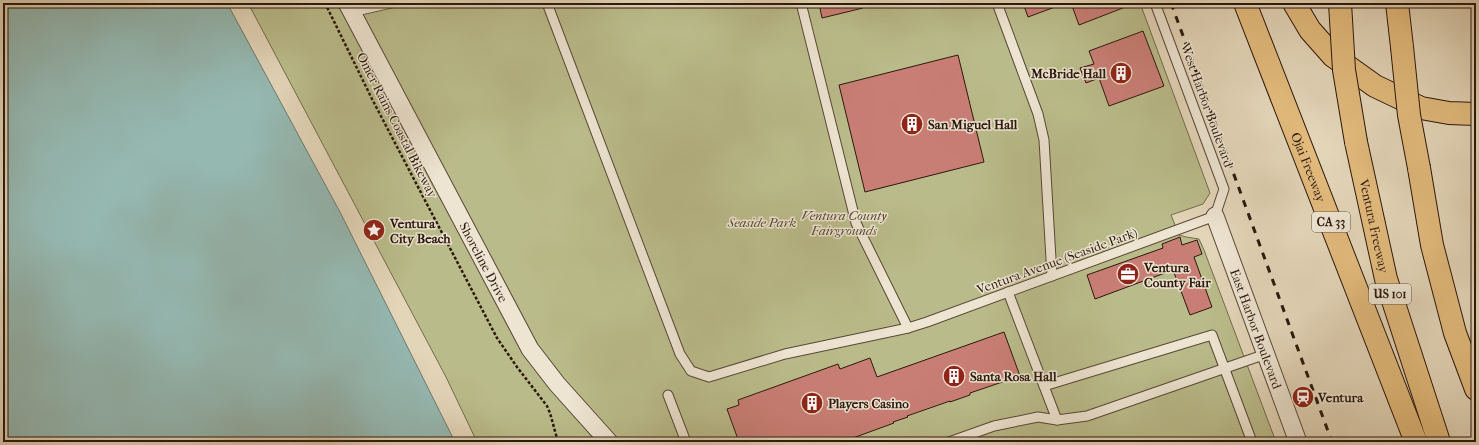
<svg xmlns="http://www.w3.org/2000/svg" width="1479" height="445" viewBox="0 0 1479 445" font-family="'IM FELL French Canon',serif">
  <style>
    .green { fill: #babb8a; stroke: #726a4c }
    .water { fill: #95b8b1; stroke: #6b786f }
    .building { fill: #c97e75; stroke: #2b180d }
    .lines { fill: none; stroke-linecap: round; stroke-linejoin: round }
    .service-casing { stroke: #594738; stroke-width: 11 }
    .minor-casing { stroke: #594738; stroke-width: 19 }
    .motorway-casing { stroke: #2b180d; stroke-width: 24 }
    .path { stroke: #2b180d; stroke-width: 2.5; stroke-dasharray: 3 2; stroke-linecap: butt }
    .service { stroke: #ede4d1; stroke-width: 9 }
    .minor { stroke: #ede4d1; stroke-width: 17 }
    .motorway { stroke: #e2ba7c; stroke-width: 22 }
    .rail { stroke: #2b180d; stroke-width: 3; stroke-dasharray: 7 7; stroke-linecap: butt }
    .motorway-bridge-casing { stroke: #2b180d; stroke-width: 24; stroke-linecap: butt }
    .motorway-bridge { stroke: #e2ba7c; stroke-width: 22 }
    .labels { text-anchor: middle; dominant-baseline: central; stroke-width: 3; stroke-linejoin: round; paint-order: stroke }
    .shield { fill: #ede4d1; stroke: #655548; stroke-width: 1 }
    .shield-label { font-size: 12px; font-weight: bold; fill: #2b180d }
    .poi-label { font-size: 13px; font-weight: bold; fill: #2b180d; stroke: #ede4d1; text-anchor: start }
    .street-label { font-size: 13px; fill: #2b180d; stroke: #ede4d1 }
    .park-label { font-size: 13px; font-style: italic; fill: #564932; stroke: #ede4d1 }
  </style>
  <rect width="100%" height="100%" fill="#e3d5b8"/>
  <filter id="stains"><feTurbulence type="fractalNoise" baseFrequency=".005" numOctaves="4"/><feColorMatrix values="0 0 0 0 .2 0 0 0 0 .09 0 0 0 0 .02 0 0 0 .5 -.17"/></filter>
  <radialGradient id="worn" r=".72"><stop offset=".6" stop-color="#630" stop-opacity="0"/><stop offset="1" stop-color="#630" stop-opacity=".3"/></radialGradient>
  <!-- green -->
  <path class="green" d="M248 3H1140L1210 193 1203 204 1171 215 1179 235 1186 237 1199 239 1204 250 1276 442H477L446 377Z"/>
  <!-- water -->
  <path class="water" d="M3 3H227L341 214 455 442H3Z"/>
  <!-- building -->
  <g class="building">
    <path d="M819 3H862L863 8 822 18Z"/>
    <path d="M1023 3H1063V4L1028 17Z"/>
    <path d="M1071 3H1133V4L1079 25Z"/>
    <path d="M1143 31 1164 86 1109 106 1099 78 1086 83 1080 68 1094 64 1089 51Z"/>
    <path d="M958 55 984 162 865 192 839 85Z"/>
    <path d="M1180 237 1182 245 1197 240 1202 254 1194 257 1212 307 1190 315 1173 270 1095 299 1087 275 1163 248 1162 244Z"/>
    <path d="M1004 332 1020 376 970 393V395L950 402V401L907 416 908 417 893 422 894 423 842 442H739L727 409 739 405 738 400 838 364 840 369 870 358 877 377Z"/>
  </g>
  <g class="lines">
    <!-- service casing -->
    <g class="service-casing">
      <g id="service">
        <path d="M547 3 680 354 691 371 709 377 785 354 908 328 927 322 1215 216 1224 189 1155 3"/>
        <path d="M801 3 856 223 908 328"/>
        <path d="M997 3 1038 114 1044 140 1052 276"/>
        <path d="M352 12 391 3"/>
        <path d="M1008 292 1057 420"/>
        <path d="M1044 386 1212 335 1252 442"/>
        <path d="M668 395 686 442"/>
        <path d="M949 442 994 426 1038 417 1057 420 1087 416 1266 354"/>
      </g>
    </g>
    <!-- minor casing -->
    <g class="minor-casing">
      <g id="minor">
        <path id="s1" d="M347 3 530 349 557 384 609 442"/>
        <path id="s2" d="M1215 216 1298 442"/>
      </g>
    </g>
    <!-- motorway casing -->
    <g class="motorway-casing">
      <g id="motorway">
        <path id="s3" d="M1245 3 1416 442"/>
        <path d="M1294 3 1310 30 1333 56 1375 86 1421 108 1449 113 1476 114"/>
        <path d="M1397 3 1402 47"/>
        <path id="s4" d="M1356 142 1386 279 1439 442"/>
        <path d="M1419 168 1432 245 1455 333 1476 389"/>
      </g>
    </g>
    <!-- path -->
    <path class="path" d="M325 3 372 99 497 338 517 367 547 406 550 413 558 442"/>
    <!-- service -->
    <use href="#service" class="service"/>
    <!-- minor -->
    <use href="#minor" class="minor"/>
    <!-- motorway -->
    <use href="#motorway" class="motorway"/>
    <!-- rail -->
    <path class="rail" d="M1171 3 1332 442"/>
    <!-- motorway-bridge casing -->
    <g class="motorway-bridge-casing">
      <g id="motorway-bridge">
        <path d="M1340 3 1344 70 1356 142"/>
        <path d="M1402 47 1409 115 1419 168"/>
      </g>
    </g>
    <!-- motorway-bridge -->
    <use href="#motorway-bridge" class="motorway-bridge"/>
  </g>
  <!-- icons -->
  <defs>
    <g id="building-disc" transform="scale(1.15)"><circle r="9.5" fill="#8f2418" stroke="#ede4d1"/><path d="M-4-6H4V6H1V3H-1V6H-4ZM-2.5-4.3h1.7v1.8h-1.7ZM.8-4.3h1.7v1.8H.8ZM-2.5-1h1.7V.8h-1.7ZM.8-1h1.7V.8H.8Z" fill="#fff"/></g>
    <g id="sight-disc" transform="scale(1.15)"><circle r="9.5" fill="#8f2418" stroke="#ede4d1"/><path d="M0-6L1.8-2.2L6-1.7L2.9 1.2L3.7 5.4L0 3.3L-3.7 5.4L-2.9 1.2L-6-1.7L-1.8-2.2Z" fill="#fff"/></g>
    <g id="office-disc" transform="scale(1.15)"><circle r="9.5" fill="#8f2418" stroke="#ede4d1"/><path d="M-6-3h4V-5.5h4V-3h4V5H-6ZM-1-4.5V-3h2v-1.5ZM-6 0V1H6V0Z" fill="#fff"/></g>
    <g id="station-disc" transform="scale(1.15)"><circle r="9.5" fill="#8f2418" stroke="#ede4d1"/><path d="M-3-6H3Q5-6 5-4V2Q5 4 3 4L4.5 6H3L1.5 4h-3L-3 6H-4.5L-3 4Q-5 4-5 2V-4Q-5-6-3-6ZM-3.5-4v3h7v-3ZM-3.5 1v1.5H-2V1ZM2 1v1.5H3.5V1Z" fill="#fff"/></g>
  </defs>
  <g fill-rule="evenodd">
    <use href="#building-disc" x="1121" y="73"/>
    <use href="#building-disc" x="912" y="124"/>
    <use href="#sight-disc" x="374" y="230"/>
    <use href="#office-disc" x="1128" y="274"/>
    <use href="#building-disc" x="954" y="376"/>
    <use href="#station-disc" x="1303" y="397"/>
    <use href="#building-disc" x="812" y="403"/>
  </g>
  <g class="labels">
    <!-- shield labels -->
    <g class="shield">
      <rect x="1312" y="212" width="38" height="20" rx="3"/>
      <rect x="1369" y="284" width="42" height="20" rx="3"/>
    </g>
    <g class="shield-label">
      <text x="1331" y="222">CA 33</text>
      <text x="1390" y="294">US 101</text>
    </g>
    <!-- poi labels -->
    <g class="poi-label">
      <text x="1106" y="73" text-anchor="end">McBride Hall</text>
      <text x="928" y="124">San Miguel Hall</text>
      <text x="390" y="223">Ventura<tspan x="390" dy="15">City Beach</tspan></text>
      <text x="1144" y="267">Ventura<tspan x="1144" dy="15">County Fair</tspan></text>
      <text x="970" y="376">Santa Rosa Hall</text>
      <text x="1318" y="397">Ventura</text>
      <text x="828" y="403">Players Casino</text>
    </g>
    <!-- street labels -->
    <g class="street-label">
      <text transform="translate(1207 105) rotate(70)">West Harbor Boulevard</text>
      <text transform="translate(397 125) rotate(63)">Omer Rains Coastal Bikeway</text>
      <text stroke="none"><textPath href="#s3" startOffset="176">Ojai Freeway</textPath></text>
      <text stroke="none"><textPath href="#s4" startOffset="86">Ventura Freeway</textPath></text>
      <text transform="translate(1057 261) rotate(-20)">Ventura Avenue (Seaside Park)</text>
      <text stroke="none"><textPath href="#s1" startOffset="293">Shoreline Drive</textPath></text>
      <text stroke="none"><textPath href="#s2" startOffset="120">East Harbor Boulevard</textPath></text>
    </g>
    <!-- park labels -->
    <g class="park-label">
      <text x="844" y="215">Ventura County<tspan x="844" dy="15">Fairgrounds</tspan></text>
      <text x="762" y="222">Seaside Park</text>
    </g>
  </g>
  <!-- margin -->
  <rect width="1479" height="445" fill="none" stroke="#e3d5b8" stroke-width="16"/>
  <rect x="4" y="4" width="1471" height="437" fill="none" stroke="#2b180d" stroke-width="2"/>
  <rect x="8" y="8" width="1463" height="429" fill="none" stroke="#2b180d"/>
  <rect width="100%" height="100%" filter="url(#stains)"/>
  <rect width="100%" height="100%" fill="url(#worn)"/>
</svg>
